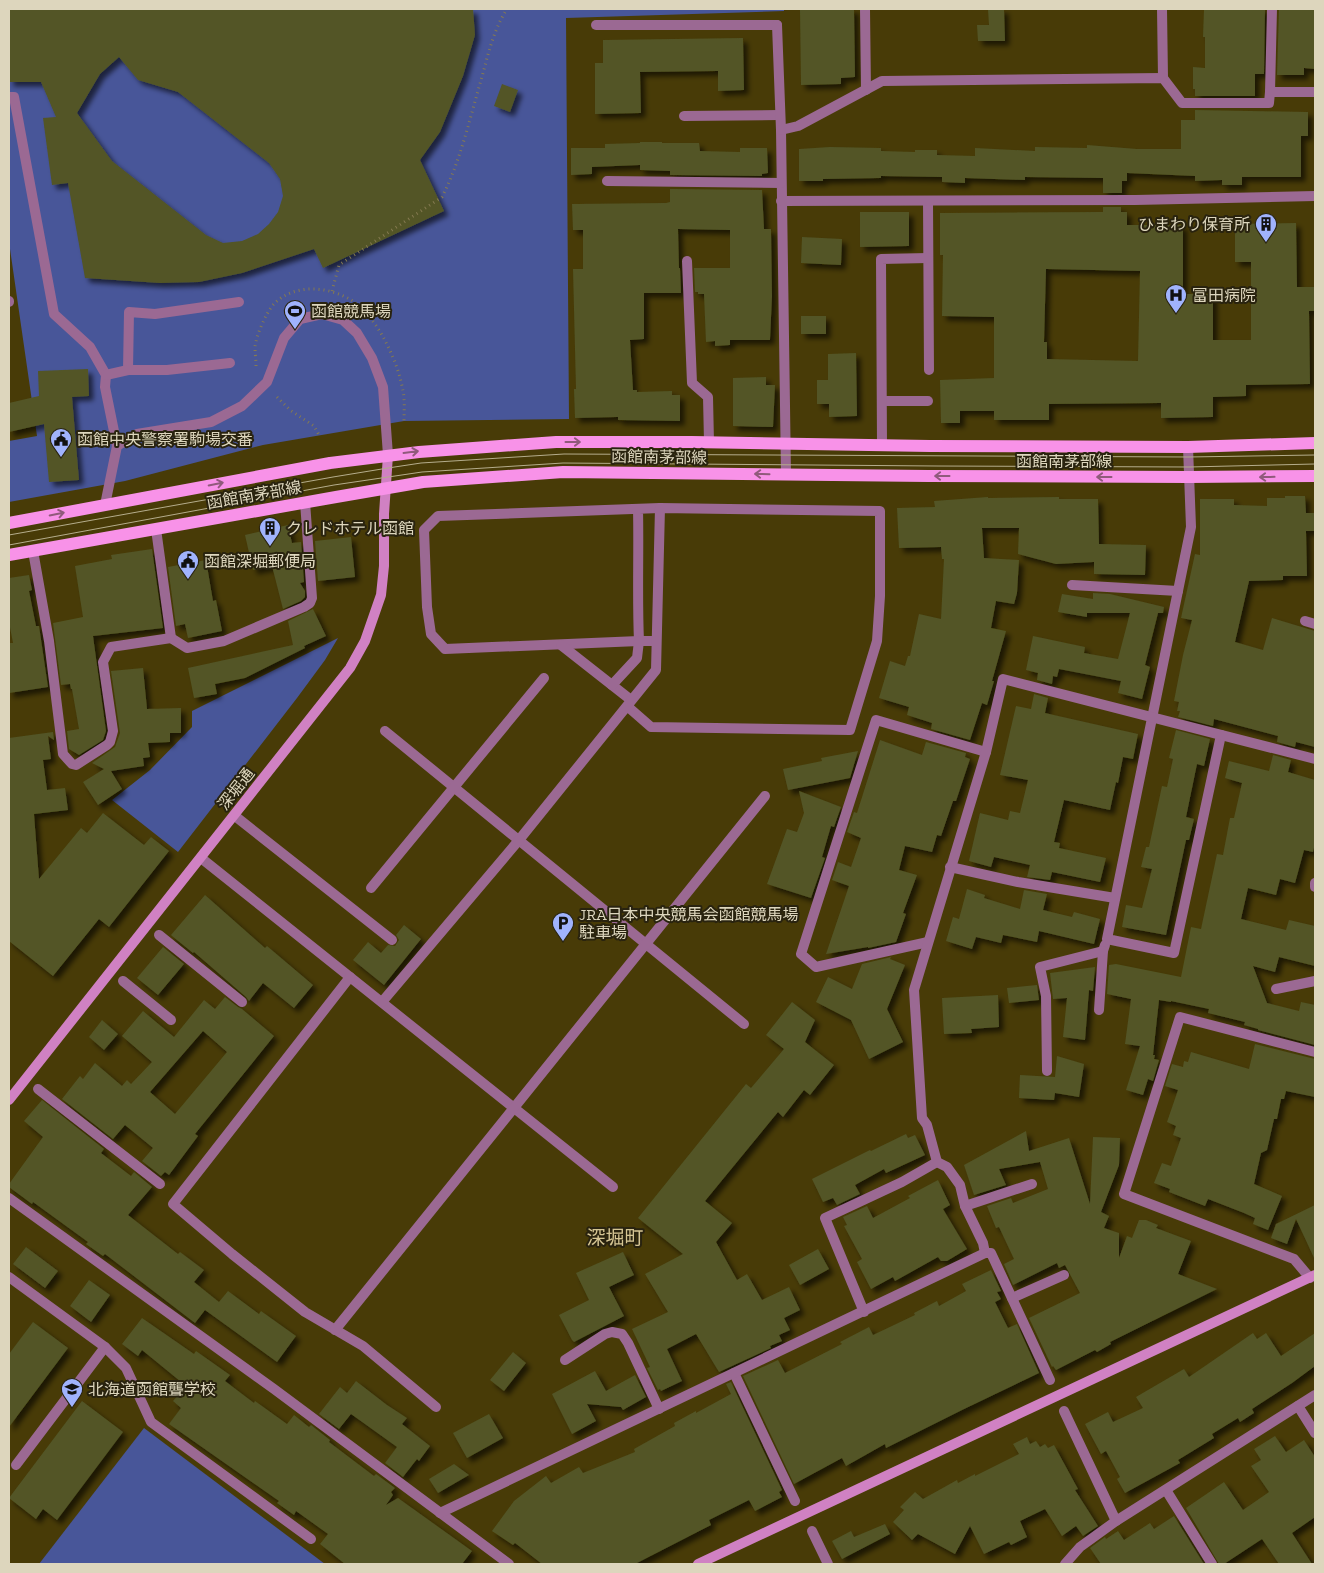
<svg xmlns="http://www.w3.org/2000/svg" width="1324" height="1573" viewBox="0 0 1324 1573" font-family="'Zilla Slab','Noto Sans JP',serif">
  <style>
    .green { fill: #485699 }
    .building { fill: #525526; fill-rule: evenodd; filter: url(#shadow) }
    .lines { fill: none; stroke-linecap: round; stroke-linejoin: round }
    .path { stroke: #857a51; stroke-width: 3; stroke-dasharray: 1 4; stroke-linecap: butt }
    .lane { stroke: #9b6993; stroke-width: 10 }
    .street { stroke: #9b6993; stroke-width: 10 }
    .secondary { stroke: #d081c3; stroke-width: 10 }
    .primary { stroke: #f892e8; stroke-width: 12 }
    .tram { stroke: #b5ad8c; stroke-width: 1 }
    .oneway { stroke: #905a7c }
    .labels { text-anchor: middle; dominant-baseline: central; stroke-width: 4; stroke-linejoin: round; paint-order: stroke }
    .poi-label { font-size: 16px; fill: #ddd6bd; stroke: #29230f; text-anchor: start }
    .street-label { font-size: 16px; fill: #ddd6bd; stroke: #29230f }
    .quarter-label { font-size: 19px; fill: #d5c593; stroke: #29230f }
  </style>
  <defs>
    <filter id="shadow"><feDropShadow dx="4.5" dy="4.5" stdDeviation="2.5" flood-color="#0009"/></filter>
  </defs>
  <rect width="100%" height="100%" fill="#483b07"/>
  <!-- green -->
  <g class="green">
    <path d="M9 9H784V11L566 18 569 419 404 421 263 445 125 481 9 502V441L37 436 9 242Z"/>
    <path d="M338 638 325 660 297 698 178 852 112 800 150 770 192 727V711Z"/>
    <path d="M144 1428 325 1564H39Z"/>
  </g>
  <!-- building -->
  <g class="building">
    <path d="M9 9H473L475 35 463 76 440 132 420 160 444 211 323 268 314 249 242 273 199 282 160 283 85 278 68 183 52 185 43 118 56 117 41 82H9ZM119 57 138 80 178 92 269 163 280 179 283 196 278 212 269 224 258 234 242 241 223 243 206 235 112 161 77 113 100 74Z"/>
    <path d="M800 9H854L855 77 841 78V84L801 85Z"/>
    <path d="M988 9H1004L1005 41H978L977 25H989Z"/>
    <path d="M1204 9H1265L1264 74H1255V96H1195V89H1193V67L1205 68V37H1203Z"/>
    <path d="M1279 9 1315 10V69L1304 68V75H1277Z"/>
    <path d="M743 38 744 90 718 91V71L640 72 641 113 595 114V63H603V40Z"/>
    <path d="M502 84 518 90 510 112 494 106Z"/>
    <path d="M1195 110 1308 112V136H1301V177H1242V185H1222V180L1195 181V176L1127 173V181H1122V193H1103V178L1025 177V180L965 178V183L942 182V177L881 176V178L823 179V181H799V149L830 147 881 148V151L915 152V150H937V155L975 156V148L1035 151V147L1087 148V145L1137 149H1181V120H1195Z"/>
    <path d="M640 142H662V143H699L700 151 740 152V148H767L768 173 762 174V176L670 175V171L640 170V165L592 167V174L571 175V148H605V144L640 143Z"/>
    <path d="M670 189 762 190 764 229H771L772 296 770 340H730V345L715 346V341L706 342 704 294H698V292H695L694 268H730V230L678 229 679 268H680L681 293H644V339L630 340 633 390H637V392L672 391V395H680V421L618 420V417L575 418 574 389H576L573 269H583V230H573L572 204 666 203 670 202Z"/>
    <path d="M1103 207H1121V212H1127V225H1183V294H1213V340H1251V262H1235V224L1296 223 1297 287H1314V311H1309L1310 384 1246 385V396L1213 397V417L1161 418V403L1049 404V420H994V411H960V423H941L940 380 994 378V317L942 316 943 255H940V213L1103 212ZM1046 269 1140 271 1138 361 1047 359V342H1044Z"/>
    <path d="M860 212H909V246L860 247Z"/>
    <path d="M802 237 842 239 841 265 801 263Z"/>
    <rect x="801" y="316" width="25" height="18"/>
    <path d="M856 353 857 416 829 417V404H817V380H828V354Z"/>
    <path d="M88 369 89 396 72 397 79 480 49 482 44 424 9 432V403L39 396 38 371Z"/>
    <path d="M766 377V385H775L773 427 733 426V378Z"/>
    <path d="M1285 496H1305L1306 513H1315V531H1306L1307 576H1283V580L1249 581 1235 642 1263 650 1272 618 1315 631V747L1296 742 1295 747 1277 742 1278 736 1214 719 1213 726 1178 717 1180 711H1177L1179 702 1174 701 1183 655 1192 620 1181 618 1195 554 1200 555V499H1234V505L1267 506V498H1285Z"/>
    <path d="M988 497V498L1059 497V499H1098L1099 544 1146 545 1145 575 1094 574V562L1056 564 1018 554 1019 528H982L984 558 1019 560 1017 593 1014 604 996 601 991 628 1006 631 992 681H994L987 705 982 703 970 740 931 729 932 723 907 715 909 707 879 698 890 661 905 666 908 656H910L919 614 941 619 944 559H942L941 547 899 548 897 508 935 507 934 501Z"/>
    <path d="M288 525 292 543 301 542 304 582 300 583 305 591V597L301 601 283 609 272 566 253 570 245 535Z"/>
    <path d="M351 537 355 577 318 581 315 541Z"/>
    <path d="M152 549 163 628 93 636 106 731 103 740 79 755 69 749 67 731 79 729 72 689H71L70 684 61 685 53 623 83 617 75 566 112 559 111 555Z"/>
    <path d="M206 560 213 601 216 600 222 631 188 638 185 624 176 626 168 567Z"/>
    <path d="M29 575 32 590 29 591 36 626H39L48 687 9 693V643H13L9 622V578Z"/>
    <path d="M1093 593 1110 594 1164 607 1163 613H1158L1145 665 1150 667 1142 699 1118 693 1121 681 1059 669 1057 677 1053 676 1052 684 1037 680 1038 673 1026 670 1033 636 1085 647 1084 653 1118 659 1130 613H1087V617L1058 612 1062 594 1093 599Z"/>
    <path d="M313 609 326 636 304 646 305 648 245 678 215 684 217 694 194 698 188 668 293 645 288 621Z"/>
    <path d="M143 668 147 709 181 708V733H170V742L148 743 150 757 143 758 144 766 111 771 122 789 98 805 83 782 104 769 92 763 115 747 120 733 111 671Z"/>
    <path d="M1034 694 1048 698 1045 713 1138 734 1133 759 1123 757 1118 783 1116 782 1110 810 1064 800 1054 842 1060 843 1059 848 1106 858 1100 882 1052 872 1050 880 1027 877 1030 865 994 857 991 867 969 861 980 813 1008 820 1010 811 1020 813 1028 780 1000 775 1016 706 1031 709Z"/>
    <path d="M1176 730 1210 739 1204 766 1197 764 1186 817 1194 819 1189 840H1186L1166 935 1122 927 1126 905 1142 908 1152 869 1141 867 1146 847H1149L1162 786 1167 787 1173 759 1169 758Z"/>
    <path d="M53 732 54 740 48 736 51 759 43 760 47 790 65 788 68 810 34 814 39 879 81 828 87 833 103 813 144 845 151 837 169 851 109 927 99 919 53 976 9 941V738Z"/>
    <path d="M880 740 922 755 926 742 966 753 965 757 970 759 956 801H953L941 836 937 835 932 852 905 846 899 870 917 875 903 913 906 914 896 942 868 948V947L826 954 849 886 832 880 838 862 851 867 861 838 847 832 854 812 857 813Z"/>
    <path d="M858 751 850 778 788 790 783 769 822 761 821 758Z"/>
    <path d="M1273 755 1291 760 1288 772 1315 780V843L1313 852 1304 850 1295 883 1280 879 1276 895 1248 888 1241 919 1286 930 1289 920 1315 926V966L1279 957 1275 972 1253 966 1267 1003 1299 1011 1301 1002 1315 1005V1045L1258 1030V1029L1244 1025 1245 1022 1208 1013 1209 1009 1171 1001V1002L1159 1000 1153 1055H1155L1154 1059 1159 1060 1153 1081 1148 1079 1143 1095 1126 1090 1140 1046 1125 1044 1131 999 1107 994 1109 965 1116 964 1181 977 1191 927 1201 929 1217 854 1223 855 1230 818H1234L1242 783 1225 778 1229 761 1269 771Z"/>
    <path d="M799 791 841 807 834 827 831 826 822 857 825 858 811 898 767 884 787 829 797 832 804 813Z"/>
    <path d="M967 889 985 895 984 898 1020 909 1024 890 1047 894 1043 910 1072 917 1074 912 1100 919 1094 944 1039 931 1037 942 1003 935 1001 943 976 937 972 949 946 941 953 917 959 919Z"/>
    <path d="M205 895 265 948 267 946 313 985 294 1008 263 983 249 1001 246 997 194 952 193 953 172 936 171 935Z"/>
    <path d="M404 925 421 939 384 985 353 960 368 942 381 953 388 945 395 946 399 940 396 935Z"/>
    <path d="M163 947 184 964 158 995 137 978Z"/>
    <path d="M891 957 890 959 905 965 887 1009 903 1042 869 1059 851 1020 816 1002 828 977 852 989 862 964Z"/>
    <path d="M1095 967 1093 991 1089 990 1085 1040 1063 1037 1067 998 1053 999 1050 973Z"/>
    <path d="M1037 985 1039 1000 1009 1003 1007 988Z"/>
    <path d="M998 995 999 1027 971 1029 972 1033 944 1034 942 998Z"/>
    <path d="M225 997 238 1007 242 1009 274 1036 195 1134 198 1136 169 1175 165 1172 161 1176 142 1161 153 1148 125 1125 113 1139 62 1099 80 1076 83 1079 95 1063 122 1086 127 1080 131 1084 152 1062 122 1036 143 1011 174 1037 204 1000 215 1009ZM203 1031 227 1052 175 1114 150 1092Z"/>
    <path d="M792 1002 815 1020 805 1042 834 1065 810 1095 804 1090 783 1117 778 1112 705 1201 732 1223 716 1242 737 1280 747 1274 762 1300 789 1287 800 1310 784 1318 790 1330 779 1335 782 1341 770 1346 771 1348 719 1372 696 1334 667 1349 682 1381 661 1391 660 1389 658 1390 647 1368 650 1367 632 1329 668 1312 645 1274 683 1254 638 1218 746 1084 751 1088 784 1049 766 1035Z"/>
    <path d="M102 1020 118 1034 104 1050 89 1037Z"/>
    <path d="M1255 1044 1315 1059V1097L1286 1091 1284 1099H1281L1277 1119H1274L1267 1150 1261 1153 1254 1184 1282 1196 1268 1230 1253 1224 1255 1218 1244 1213 1208 1199 1205 1206 1169 1192 1170 1189 1154 1183 1162 1163 1171 1166 1181 1138 1173 1135 1176 1126 1167 1122 1178 1090 1165 1086 1172 1064 1183 1067 1184 1061 1188 1062 1191 1052 1249 1069Z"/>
    <path d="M1057 1056 1084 1064 1079 1097 1055 1093 1054 1100 1019 1098 1020 1075 1055 1077Z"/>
    <path d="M42 1100 104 1149 101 1153 131 1176 134 1172 152 1187 128 1215 178 1254 180 1252 204 1270 194 1282 219 1302 228 1291 259 1314 261 1311 296 1336 277 1362 205 1310 195 1323 105 1254 103 1256 86 1244 88 1242 33 1202 32 1204 9 1187V1184L43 1137 24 1121Z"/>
    <path d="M1026 1131 1029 1151 1069 1138 1090 1204 1093 1137 1120 1138 1119 1165 1101 1212 1109 1216 1104 1228 1119 1233V1258L1127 1236 1132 1238 1139 1220H1146L1158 1225 1156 1228 1191 1241 1178 1274 1217 1289 1110 1342 1111 1344 1097 1352 1095 1350 1056 1370 1053 1366 1052 1367 1029 1318 1080 1293 1065 1265 1059 1268 1057 1263 1013 1285 1004 1264 1014 1259 999 1227 996 1228 987 1206 1011 1198 1013 1203 1048 1189 1040 1162 999 1169 1006 1185 974 1195 964 1165Z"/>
    <path d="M906 1134 908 1138 915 1135 925 1155 886 1173 884 1169 855 1185 860 1194 837 1205 833 1198 823 1202 812 1179 870 1150 871 1151Z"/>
    <path d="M938 1180 950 1205 943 1209 967 1249 947 1261H941L938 1257 895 1281 893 1277 871 1289 857 1262 862 1259 844 1226 847 1225 843 1217 867 1206 873 1218 910 1198 908 1196Z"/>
    <path d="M1315 1205V1260L1296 1219 1287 1244 1271 1238 1276 1224Z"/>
    <path d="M26 1247 58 1271 45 1288 13 1264Z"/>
    <path d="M818 1249 829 1269 800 1285 789 1265Z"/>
    <path d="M623 1252 634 1275 609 1287 624 1316 574 1342 572 1340 559 1315 589 1300 576 1273Z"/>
    <path d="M991 1270 1001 1291 997 1292 1001 1299 995 1302 1008 1328 1017 1324 1039 1373 962 1410 886 1448 885 1444 846 1466 842 1458 794 1484 743 1376 778 1360 785 1373 842 1344 840 1342 869 1327 873 1335 915 1315 914 1313 937 1301 939 1306 966 1291 962 1284Z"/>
    <path d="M89 1280 110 1295 91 1322 70 1306Z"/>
    <path d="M142 1318 194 1354 196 1351 230 1375 225 1381 254 1403 255 1401 287 1424 294 1415 309 1427 311 1425 330 1440 329 1442 374 1476 376 1474 395 1488 391 1492 393 1495 386 1505 398 1498 472 1551 462 1564H345L320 1544 328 1534 296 1511 294 1515 277 1503 279 1501 169 1424 181 1408 173 1401 186 1386 142 1350 138 1356 122 1344Z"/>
    <path d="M33 1322 68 1348 9 1427V1354Z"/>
    <path d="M1253 1333 1257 1339 1266 1333 1281 1356 1315 1333V1366L1292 1383 1252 1409 1254 1413 1240 1422 1238 1418 1212 1434 1214 1438 1178 1460 1180 1463 1125 1493 1117 1479 1120 1477 1106 1451 1101 1454 1085 1424 1108 1412 1113 1422 1143 1408 1136 1397 1184 1369 1189 1377Z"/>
    <path d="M513 1352 526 1363 504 1391 490 1380Z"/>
    <path d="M595 1371 606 1391 635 1375 646 1397 623 1410 621 1407 587 1404 596 1421 572 1434 552 1394Z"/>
    <path d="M356 1381 387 1405 407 1418 402 1424 430 1446 419 1461 417 1459 403 1477 385 1463 397 1447 351 1414 339 1429 319 1414 340 1387 347 1393Z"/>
    <path d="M731 1382 782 1490 779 1492 782 1497 755 1511 749 1500 709 1520 711 1525 635 1564H542L515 1543 513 1545 492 1531 514 1501 546 1476 551 1483 579 1467 583 1473 635 1452 634 1449 675 1426 674 1423 696 1411V1413L731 1394 726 1384Z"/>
    <path d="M82 1401 123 1432 57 1520 43 1509 36 1519 9 1498Z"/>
    <path d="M489 1414 503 1438 467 1458 453 1433Z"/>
    <path d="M1275 1436 1286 1452 1304 1440 1315 1457V1517L1292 1533 1312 1564H1279L1262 1539 1224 1564H1219L1186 1508 1224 1482 1243 1510 1269 1492 1251 1466 1261 1460 1254 1449Z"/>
    <path d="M1027 1437 1030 1444 1036 1441 1040 1447 1045 1444 1048 1448 1054 1445 1078 1489 1075 1490 1098 1526 1083 1536 1076 1526 1062 1536 1045 1509 1020 1521 1027 1537 1011 1545 1009 1542 984 1554 970 1526 955 1554 918 1534 912 1540 893 1522 904 1510 900 1507 915 1492 923 1499 957 1480 958 1483 975 1474V1476L1019 1454 1013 1444Z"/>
    <path d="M454 1464 469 1475 438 1493 429 1479Z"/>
    <path d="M1174 1516 1204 1564H1101L1090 1548 1105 1537 1106 1539 1118 1531 1124 1540 1150 1523 1154 1529Z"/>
    <path d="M885 1524 890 1534 842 1559 832 1541 851 1531 854 1537Z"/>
  </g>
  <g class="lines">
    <!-- path -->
    <g class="path">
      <path d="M332 291 339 265 442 197C461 160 470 117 482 77 488 54 494 29 507 9"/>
      <path d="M256 366C256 359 255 353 255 347 256 336 266 313 273 305 293 283 328 286 351 300 377 316 398 361 403 391 405 400 404 411 404 421"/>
      <path d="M277 397 290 410 314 426 319 435"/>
    </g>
    <!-- lane -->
    <g class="lane">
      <path d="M865 9 866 90"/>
      <path d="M1162 9 1163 78"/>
      <path d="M596 25H777"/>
      <path d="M9 97H14L54 314 90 347 106 375 105 387 117 446"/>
      <path d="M684 116 779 115"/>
      <path d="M928 201 929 370"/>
      <path d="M128 370 129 312 155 314 239 302"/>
      <path d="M106 375 128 370H167L230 363"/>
      <path d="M882 401H928"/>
      <path d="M882 445 881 259 928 258"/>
      <path d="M105 505 117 446 137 434 211 422 242 406 267 382 284 338 300 319 322 314 343 320 357 333 372 358 383 387 388 455"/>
      <path d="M638 509C639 553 637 597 639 641L445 649 431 634 427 607 424 530 438 516 660 508"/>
      <path d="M1072 585 1178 591"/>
      <path d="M561 645 631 700"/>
      <path d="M612 685 637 658 639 641H656"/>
      <path d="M385 731 744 1024"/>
      <path d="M235 816 392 940"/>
      <path d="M201 858 613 1187"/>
      <path d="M950 867 1018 882 1115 898"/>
      <path d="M371 888 544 678"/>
      <path d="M350 977 173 1204 232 1254 305 1312 363 1346 436 1407"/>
      <path d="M1276 989 1315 981"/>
      <path d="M382 1002 519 840 656 670 660 508 880 511V596L877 641 850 730 651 727 627 706"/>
      <path d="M1099 1010 1103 951 1105 945"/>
      <path d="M1047 1071 1046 996 1040 967 1103 951"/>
      <path d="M1012 1298 1064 1275"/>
      <path d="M335 1330 765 796"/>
      <path d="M16 1465 105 1347"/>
    </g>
    <!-- street -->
    <g class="street">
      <path d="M777 25 781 130 786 474"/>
      <path d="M1270 92 1272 9"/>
      <path d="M781 130 798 126 882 81 1163 78 1182 103H1269L1270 92H1315"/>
      <path d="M607 181 781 183"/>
      <path d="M781 201 1135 200 1315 196"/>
      <path d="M687 261 692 383 708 397 709 442"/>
      <path d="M9 301V302"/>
      <path d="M1188 447 1191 527 1107 939 1174 953 1221 735"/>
      <path d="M33 551 49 641 63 754 72 764 76 765 107 745 110 742 113 731 103 662 111 647 171 638 156 529"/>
      <path d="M1305 621 1315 624"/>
      <path d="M171 638 187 648 224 641 304 607 310 603 312 598 305 502"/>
      <path d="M1315 883V887"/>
      <path d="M159 935 242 1002"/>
      <path d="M928 942 816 967 801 954 876 720 986 752"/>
      <path d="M123 981 171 1020"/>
      <path d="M38 1089 160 1184"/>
      <path d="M9 1198 274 1389 509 1564"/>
      <path d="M965 1206 1032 1184"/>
      <path d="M9 1277 105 1347 126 1368 151 1422 311 1539"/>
      <path d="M1310 1278 1294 1259 1124 1194 1180 1017 1315 1052"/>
      <path d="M864 1312 825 1218 902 1182 937 1162"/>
      <path d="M565 1360 605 1334 612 1332 622 1334 628 1343 659 1409"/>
      <path d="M734 1373 795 1501"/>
      <path d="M1050 1380 991 1253H985L983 1243 965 1206 960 1185 947 1167 937 1162 927 1125 922 1118 914 990 986 752 1003 679 1315 759"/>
      <path d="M1298 1406 1315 1433"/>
      <path d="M1064 1411 1116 1521"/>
      <path d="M1166 1490 1212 1564"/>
      <path d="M440 1513 985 1253"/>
      <path d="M812 1531 828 1564"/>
      <path d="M1065 1564 1080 1547 1116 1521 1315 1395"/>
    </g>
    <!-- secondary -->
    <g class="secondary">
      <path d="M9 1100 350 668 365 641 381 595 384 566V514L388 455"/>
      <path d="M698 1564 1315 1275"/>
    </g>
    <!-- primary -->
    <g class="primary">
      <path d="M9 523 330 463 419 452 556 442H692L930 446 1188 447 1315 443"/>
      <path d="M9 555 336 497 423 482 563 472 928 476 1189 477 1315 476"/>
    </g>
    <!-- tram -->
    <g class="tram">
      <path d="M9 535 333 477 388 468 421 463 564 454 1188 457 1315 455"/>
      <path d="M9 545 334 485 422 472 563 463 937 466 1189 467 1315 464"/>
    </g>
  </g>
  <!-- one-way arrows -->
  <defs><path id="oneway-shaft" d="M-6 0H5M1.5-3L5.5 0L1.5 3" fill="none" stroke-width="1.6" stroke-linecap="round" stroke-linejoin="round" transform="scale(1.25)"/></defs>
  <g class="oneway">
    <use href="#oneway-shaft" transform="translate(573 442)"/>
    <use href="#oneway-shaft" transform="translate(411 452) rotate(-7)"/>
    <use href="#oneway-shaft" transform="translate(762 474) rotate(-179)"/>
    <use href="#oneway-shaft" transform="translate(942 476) rotate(-180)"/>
    <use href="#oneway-shaft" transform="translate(1104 477) rotate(-180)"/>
    <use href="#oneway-shaft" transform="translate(1267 477) rotate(179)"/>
    <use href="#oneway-shaft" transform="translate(216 484) rotate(-11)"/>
    <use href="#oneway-shaft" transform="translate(57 514) rotate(-11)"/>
  </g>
  <!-- icons -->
  <defs>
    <g id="building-pin" transform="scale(1.125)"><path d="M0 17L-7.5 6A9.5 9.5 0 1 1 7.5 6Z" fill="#a0b3fd" stroke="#29230f"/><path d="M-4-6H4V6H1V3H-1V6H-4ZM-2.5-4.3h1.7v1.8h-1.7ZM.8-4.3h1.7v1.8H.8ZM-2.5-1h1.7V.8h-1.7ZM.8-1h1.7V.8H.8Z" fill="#111"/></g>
    <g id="hospital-pin" transform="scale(1.125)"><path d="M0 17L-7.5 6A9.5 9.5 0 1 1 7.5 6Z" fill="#a0b3fd" stroke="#29230f"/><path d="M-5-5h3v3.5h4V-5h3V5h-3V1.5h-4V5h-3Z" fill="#111"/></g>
    <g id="stadium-pin" transform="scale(1.125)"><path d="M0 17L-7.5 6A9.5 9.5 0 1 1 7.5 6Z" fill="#a0b3fd" stroke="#29230f"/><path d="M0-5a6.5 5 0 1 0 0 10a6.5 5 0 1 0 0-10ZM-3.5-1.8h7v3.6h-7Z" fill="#111"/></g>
    <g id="civic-pin" transform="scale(1.125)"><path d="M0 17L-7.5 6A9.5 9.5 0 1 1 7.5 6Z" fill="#a0b3fd" stroke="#29230f"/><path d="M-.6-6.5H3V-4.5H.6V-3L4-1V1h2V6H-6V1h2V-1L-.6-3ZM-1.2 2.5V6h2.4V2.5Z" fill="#111"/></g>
    <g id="parking-pin" transform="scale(1.125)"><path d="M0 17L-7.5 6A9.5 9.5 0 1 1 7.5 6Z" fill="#a0b3fd" stroke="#29230f"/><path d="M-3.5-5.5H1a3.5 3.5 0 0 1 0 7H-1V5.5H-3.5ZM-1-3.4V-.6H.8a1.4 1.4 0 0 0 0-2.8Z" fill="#111"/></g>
    <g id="school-pin" transform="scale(1.125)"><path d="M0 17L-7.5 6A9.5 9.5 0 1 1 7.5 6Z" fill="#a0b3fd" stroke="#29230f"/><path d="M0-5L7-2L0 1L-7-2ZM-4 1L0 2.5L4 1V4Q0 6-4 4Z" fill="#111"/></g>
  </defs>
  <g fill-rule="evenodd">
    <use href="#building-pin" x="1266" y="224"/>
    <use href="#hospital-pin" x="1176" y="295"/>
    <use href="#stadium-pin" x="295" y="311"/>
    <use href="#civic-pin" x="61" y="439"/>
    <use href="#building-pin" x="270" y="528"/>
    <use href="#civic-pin" x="188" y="561"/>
    <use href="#parking-pin" x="563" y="923"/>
    <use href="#school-pin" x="72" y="1389"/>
  </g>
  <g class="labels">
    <!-- poi labels -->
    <g class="poi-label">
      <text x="1250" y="224" text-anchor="end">ひまわり保育所</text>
      <text x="1192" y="295">富田病院</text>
      <text x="311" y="311">函館競馬場</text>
      <text x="77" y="439">函館中央警察署駒場交番</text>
      <text x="286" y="528">クレドホテル函館</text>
      <text x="204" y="561">函館深堀郵便局</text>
      <text x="579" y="914">JRA日本中央競馬会函館競馬場<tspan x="579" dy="18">駐車場</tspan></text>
      <text x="88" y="1389">北海道函館聾学校</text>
    </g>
    <!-- street labels -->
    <g class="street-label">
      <text transform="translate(659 457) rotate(1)">函館南茅部線</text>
      <text x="1064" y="461">函館南茅部線</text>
      <text transform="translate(254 495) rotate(-10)">函館南茅部線</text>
      <text transform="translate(236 789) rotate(-52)">深堀通</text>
    </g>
    <!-- quarter labels -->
    <g class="quarter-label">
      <text x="615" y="1237">深堀町</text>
    </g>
  </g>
  <!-- border -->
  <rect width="1324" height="1573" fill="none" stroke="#ddd6bd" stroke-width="20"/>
</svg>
